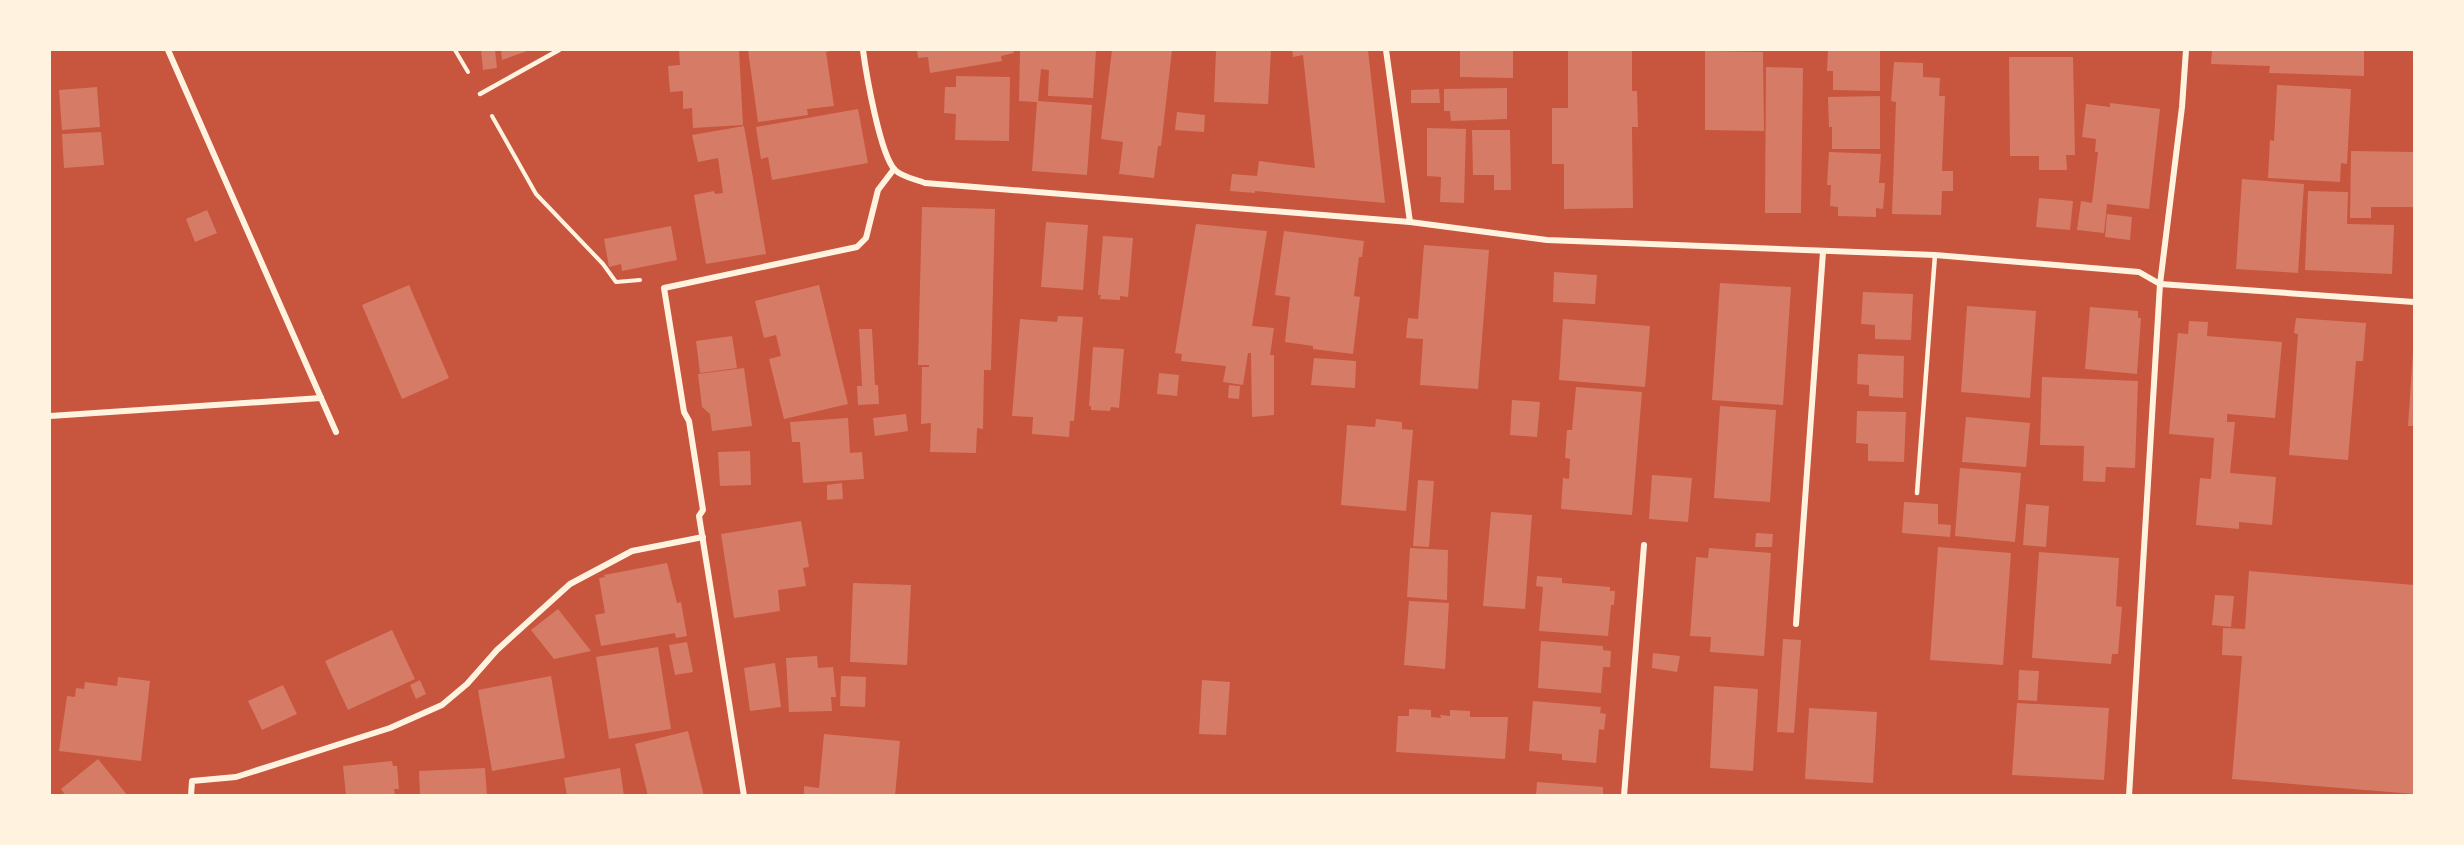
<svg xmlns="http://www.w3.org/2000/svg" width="2464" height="845" viewBox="0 0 2464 845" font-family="'Times New Roman',serif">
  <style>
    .building { fill: #d67c66 }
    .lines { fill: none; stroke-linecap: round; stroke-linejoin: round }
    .path { stroke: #fff3e0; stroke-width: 4 }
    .service { stroke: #fff3e0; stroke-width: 4.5 }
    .minor { stroke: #fff3e0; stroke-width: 6 }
  </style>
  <rect width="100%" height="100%" fill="#c8553d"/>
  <!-- building -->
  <g class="building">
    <path d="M481 50H495L497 68 483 70Z"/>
    <path d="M501 50H530L502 60Z"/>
    <path d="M679 50H739L743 125 693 128 692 108 683 109V91L670 92 668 66 680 65Z"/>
    <path d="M748 50H835L826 52 834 106 807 109 808 115 758 122Z"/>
    <path d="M917 50H1013L1014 53 1001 56 1002 61 930 73 928 57 918 58Z"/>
    <path d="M1020 50H1096L1093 98 1048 96 1049 70 1041 69 1038 101 1092 105 1087 175 1032 171 1037 102 1019 101Z"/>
    <path d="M1112 50H1172L1161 146H1158L1154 178 1119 174 1123 142 1101 139Z"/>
    <path d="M1216 50H1271L1268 104 1214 102Z"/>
    <path d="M1292 50H1368L1385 203 1255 191V193L1230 191 1232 174 1257 176 1259 161 1315 168 1303 55 1293 57Z"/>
    <path d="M1460 50H1513V78L1460 77Z"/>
    <path d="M1568 50H1632V91H1637L1638 127H1632L1633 208 1564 209V164H1552V108H1568Z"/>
    <path d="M1828 50H1880V91L1833 90V71H1827Z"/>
    <path d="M2212 50H2364V76L2269 73 2270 66 2211 64Z"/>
    <path d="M1705 51 1763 52 1764 131 1705 130Z"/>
    <path d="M2009 57H2073L2075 155H2066L2067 170H2039V156H2010Z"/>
    <path d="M1894 62 1923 63V77L1940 78 1939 96H1945L1942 171H1953V191H1942L1941 215 1892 214 1896 102 1891 101Z"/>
    <path d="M1766 67 1803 68 1801 213H1765Z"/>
    <path d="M956 76 1010 77 1009 141 955 140 956 114 944 113 945 87H956Z"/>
    <path d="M2277 85 2351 89 2347 164 2341 163 2340 182 2268 178 2270 140 2274 141Z"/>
    <path d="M97 87 100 127 62 130 59 90Z"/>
    <path d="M1507 88V119L1451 121 1450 111H1444V89Z"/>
    <path d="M1439 89 1440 103H1411V90Z"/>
    <path d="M1880 96V149H1832V127H1829L1828 97Z"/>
    <path d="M2110 103 2160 109 2149 209 2107 204 2104 233 2077 230 2081 201 2092 203 2098 152H2095L2096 139 2082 137 2086 104 2110 107Z"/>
    <path d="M858 109 868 163 772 180 768 157 761 159 756 127Z"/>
    <path d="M1177 112 1205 115 1204 132 1175 130Z"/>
    <path d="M744 126 766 254 706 264 694 195 714 191 715 194 723 193 718 158 698 162 692 135Z"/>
    <path d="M1427 128 1466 129 1464 203 1440 202 1441 177 1427 176Z"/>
    <path d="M1472 130H1510L1511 190H1494V175H1473Z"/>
    <path d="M101 132 104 165 64 168 62 134Z"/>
    <path d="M2351 151 2414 152V207H2371V218H2350Z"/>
    <path d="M1829 152 1881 154 1879 183H1885L1883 209 1876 208V217L1838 216V207L1830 206 1831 185H1827Z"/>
    <path d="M2242 179 2304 184 2298 273 2236 269Z"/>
    <path d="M2308 191 2348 192 2347 224 2394 225 2392 274 2305 270Z"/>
    <path d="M2039 198 2073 201 2070 230 2036 227Z"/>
    <path d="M922 207 995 209 991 370H984L983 429 977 428 976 453 930 452 931 423 921 424 922 367H929V365H918Z"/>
    <path d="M207 210 217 233 195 242 186 219Z"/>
    <path d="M2107 214 2132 217 2130 240 2105 237Z"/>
    <path d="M1046 222 1088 225 1083 290 1041 287Z"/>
    <path d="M1196 224 1267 231 1252 326 1274 328 1270 355H1274V415L1252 417 1251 353H1248L1243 385 1223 382 1226 366 1181 361 1182 354 1175 353Z"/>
    <path d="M671 226 677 260 622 271 621 264 609 267 604 239Z"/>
    <path d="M1284 231 1364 241 1362 257H1359L1354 296 1360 297 1353 354 1313 349V346L1285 342 1290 297 1275 295Z"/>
    <path d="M1103 236 1133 238 1128 297 1120 296V300L1100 299 1101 295H1098Z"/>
    <path d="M1424 245 1489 250 1478 389 1420 385 1423 339 1406 338 1408 318 1418 319Z"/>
    <path d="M1554 272 1597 275 1595 304 1553 302Z"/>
    <path d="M1720 283 1791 287 1783 405 1712 400Z"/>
    <path d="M409 285 449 378 402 399 362 305Z"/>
    <path d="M819 285 848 404 784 419 769 359 781 356 776 335 764 338 755 301Z"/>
    <path d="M1863 292 1913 294 1911 340 1875 339V325L1861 324Z"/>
    <path d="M1967 306 2036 311 2030 398 1961 392Z"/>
    <path d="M2090 307 2138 311V318H2141L2137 374 2085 369Z"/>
    <path d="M1058 316 1083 317 1074 421H1070L1069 437 1032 434 1033 417 1012 416 1020 319 1057 322Z"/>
    <path d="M2296 318 2366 323 2363 361H2356L2348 460 2289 455 2298 334 2294 333Z"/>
    <path d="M1563 319 1650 326 1645 387 1559 380Z"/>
    <path d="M2189 321 2208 322 2207 336 2282 342 2275 418 2227 414V422H2235L2230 473 2276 477 2272 525 2239 522V529L2196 525 2200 478 2211 479 2214 438 2169 434 2178 333 2188 334Z"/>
    <path d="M859 329H872L875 385H878L879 404 858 405 857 386H862Z"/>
    <path d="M732 336 737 368 700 373 696 341Z"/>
    <path d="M1093 347 1124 349 1119 408 1111 407 1110 411 1091 410V406H1089Z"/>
    <path d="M2413 352H2414V426H2408Z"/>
    <path d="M1858 354 1904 356 1903 398 1869 396V385L1857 384Z"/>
    <path d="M1314 358 1356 361 1355 388 1311 385Z"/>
    <path d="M744 368 752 426 712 431 710 414 702 407 698 374Z"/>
    <path d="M1159 373 1179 375 1177 396 1157 394Z"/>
    <path d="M2042 377 2138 381 2135 468 2106 467 2105 482 2083 481 2084 446 2040 445Z"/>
    <path d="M1229 385 1240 386 1239 399 1228 398Z"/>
    <path d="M1576 387 1642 392 1632 515 1561 509 1563 478 1569 479 1570 459 1565 458 1567 430H1572Z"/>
    <path d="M1512 400 1540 402 1537 437 1510 435Z"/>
    <path d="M1720 406 1776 410 1770 502 1714 498Z"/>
    <path d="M1857 411 1906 412 1904 462 1868 461V444L1856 443Z"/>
    <path d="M906 414 908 431 875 436 873 418Z"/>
    <path d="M1966 417 2030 423 2026 467 1962 462Z"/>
    <path d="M848 418 850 453 862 452 864 479 803 483 800 442H792L790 422Z"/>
    <path d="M1376 419 1402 422V429L1413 430 1406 511 1341 505 1347 425 1375 427Z"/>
    <path d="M750 451 751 485 720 486 718 452Z"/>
    <path d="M1960 468 2021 473 2015 542 1955 536Z"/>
    <path d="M1652 475 1692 478 1688 522 1649 519Z"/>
    <path d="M1418 480 1434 481 1429 547 1413 546Z"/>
    <path d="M842 483 843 499 827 500V485Z"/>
    <path d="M1904 502 1938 504V524L1951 525 1950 537 1902 533Z"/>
    <path d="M2026 504 2049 506 2046 547 2023 545Z"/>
    <path d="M1491 512 1532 515 1525 609 1483 606Z"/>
    <path d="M801 521 809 567 803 568 806 586 778 590 780 611 734 618 721 534Z"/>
    <path d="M1756 533 1773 534 1772 547H1755Z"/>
    <path d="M1938 547 2011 553 2003 665 1930 660Z"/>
    <path d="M1410 548 1448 550 1447 600 1407 597Z"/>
    <path d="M1709 548 1771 553 1764 656 1710 652 1711 637 1690 636 1696 557 1708 558Z"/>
    <path d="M2039 552 2119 558 2116 606 2122 607 2118 654H2112L2111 664 2032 658Z"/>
    <path d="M667 563 677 603 681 602 687 636 676 638 675 633 601 646 595 615 605 613 599 578 605 577 604 575Z"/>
    <path d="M2249 571 2414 585V794L2232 779 2242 656 2222 655 2223 628 2245 629Z"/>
    <path d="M1537 576 1562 578V583L1610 587V591H1615L1614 605H1611L1608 636 1539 631 1543 587 1536 586Z"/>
    <path d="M853 583 911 585 907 665 850 662Z"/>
    <path d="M2215 595 2234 596 2231 627 2212 625Z"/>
    <path d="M1409 601 1449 603 1445 669 1404 665Z"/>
    <path d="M558 609 591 651 554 659 531 630Z"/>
    <path d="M392 630 415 679 348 710 325 661Z"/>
    <path d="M1783 639 1801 640 1794 733 1777 732Z"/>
    <path d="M1541 641 1603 646V650L1611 651 1610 667H1603L1601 693 1538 688Z"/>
    <path d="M687 642 693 672 675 675 669 645Z"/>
    <path d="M658 647 671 729 609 739 596 657Z"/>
    <path d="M1653 653 1680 656 1677 672 1652 668Z"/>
    <path d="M817 656 818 668 833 667 836 697H831L832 711 789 712 786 658Z"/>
    <path d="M775 663 781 707 750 711 744 668Z"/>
    <path d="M2019 670 2039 671 2037 701 2018 700Z"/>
    <path d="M551 676 565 758 492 771 478 690Z"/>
    <path d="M841 676 866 677 865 707 840 706Z"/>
    <path d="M118 677 150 681 141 761 59 751 67 696 75 697 76 688 84 689 85 682 117 686Z"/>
    <path d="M420 680 426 694 416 699 410 685Z"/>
    <path d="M1202 680 1230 682 1226 735 1199 734Z"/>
    <path d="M283 685 297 714 262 730 248 701Z"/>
    <path d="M1714 686 1758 689 1753 771 1710 768Z"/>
    <path d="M1533 701 1601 707 1600 713 1606 714 1604 730 1599 729 1596 763 1562 760V754L1529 751Z"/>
    <path d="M2017 703 2109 708 2104 780 2012 775Z"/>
    <path d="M1809 708 1877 712 1873 783 1805 779Z"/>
    <path d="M1409 709 1431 710V717L1441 718 1440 715 1450 716V710L1470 711V717H1508L1505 759 1396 752 1398 716H1409Z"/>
    <path d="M688 731 704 796H648L635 744Z"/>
    <path d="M824 734 900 741 895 796H804V786L819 788Z"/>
    <path d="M98 759 128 796H66L61 789Z"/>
    <path d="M392 761 393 766H397L399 789H394L395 796H346L343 766Z"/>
    <path d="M485 768 487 796H420L419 771Z"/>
    <path d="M620 768 624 796H567L564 778Z"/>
    <path d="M1537 782 1603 787V796H1536Z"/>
  </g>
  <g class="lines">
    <!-- path -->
    <g class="path">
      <path d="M455 50 468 72"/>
      <path d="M492 116 536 194 603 264 616 282 640 280"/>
    </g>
    <!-- service -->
    <g class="service">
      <path d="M480 94 559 50"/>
      <path d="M1917 493 1935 255"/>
    </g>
    <!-- minor -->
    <g class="minor">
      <path d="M168 50 336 432"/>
      <path d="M863 50C866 73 880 155 895 170 902 177 915 179 925 183L1410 222 1547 240 1935 255 2139 272 2160 284 2414 302"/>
      <path d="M1386 50 1410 222"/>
      <path d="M50 416 321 398"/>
      <path d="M1796 624 1823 252"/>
      <path d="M191 796 192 781 236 777 390 728 442 705 467 684 497 650 570 584 632 551 703 537"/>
      <path d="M744 796 699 516 703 510 689 421 684 412 664 288 857 247 866 238 878 190 894 169"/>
      <path d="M1624 796 1644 545"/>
      <path d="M2129 796 2160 284 2182 107 2186 50"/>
    </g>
  </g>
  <!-- border -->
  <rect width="2464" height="845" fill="none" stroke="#fff3e0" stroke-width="102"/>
</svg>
